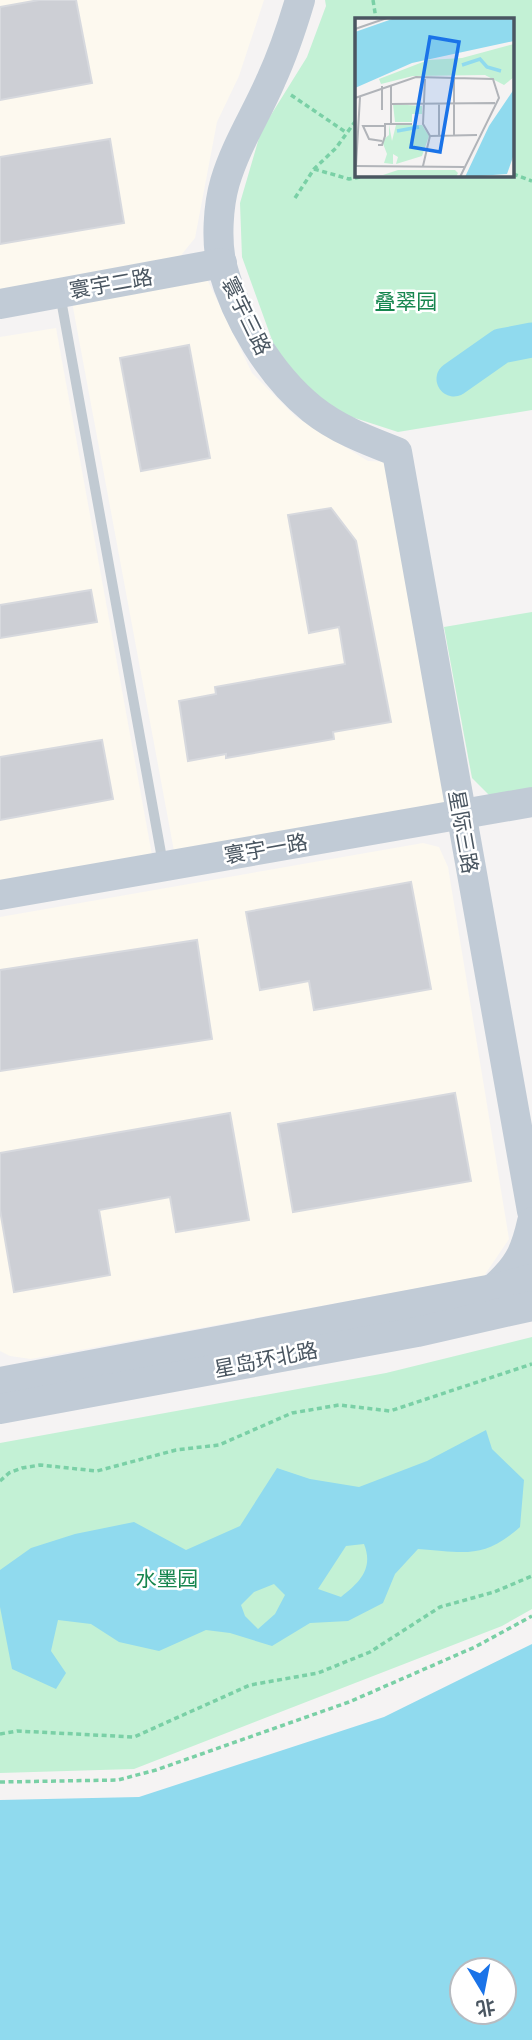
<svg xmlns="http://www.w3.org/2000/svg" width="532" height="2040" viewBox="0 0 532 2040" font-family="Karla,'Noto Sans SC',sans-serif">
  <style>
    .commercial { fill: #fdf9ef }
    .green { fill: #c3f1d5; fill-rule: evenodd }
    .water { fill: #90daee; fill-rule: evenodd }
    .lines { fill: none; stroke-linecap: round; stroke-linejoin: round }
    .river { stroke: #90daee; stroke-width: 35 }
    .building { fill: #cdcfd5; stroke: #d7d9de; stroke-width: 2 }
    .path { stroke: #7ad0a6; stroke-width: 3.5; stroke-dasharray: 5 3.5; stroke-linecap: butt }
    .lane { stroke: #c1cad2; stroke-width: 10 }
    .secondary { stroke: #c1cbd6; stroke-width: 30 }
    .labels { text-anchor: middle; dominant-baseline: central; stroke-width: 5; stroke-linejoin: round; paint-order: stroke }
    .street-label { font-size: 21px; fill: #4a5661; stroke: #fff }
    .park-label { font-size: 21px; fill: #17864f; stroke: #fff }
    .inset-river { fill: none; stroke: #90daee; stroke-width: 3.5 }
    .inset-road { fill: none; stroke: #b1b4b9; stroke-width: 2 }
    .view { fill: #1a73e8; fill-opacity: 0.15; stroke: #1a73e8; stroke-width: 3.5 }
    .inset-edge { fill: none; stroke: #4a5661; stroke-width: 3.5 }
  </style>
  <rect width="100%" height="100%" fill="#f5f3f3"/>
  <!-- commercial -->
  <g class="commercial">
    <path d="M0 0H264L239 76 217 122 195 238 178 259 0 291Z"/>
    <path d="M206 277 252 373 296 417 368 461 390 462 448 802 174 851 72 302Z"/>
    <path d="M56 328 152 855 0 884V337Z"/>
    <path d="M423 843 439 847 448 867 509 1239 484 1276 31 1359 10 1356 0 1351V917Z"/>
  </g>
  <!-- green -->
  <g class="green">
    <path d="M325 0H532V410L398 432 327 409 276 351 242 257 240 203 261 131 307 57 326 6ZM357 19H513V175H357Z"/>
    <path d="M532 612V794L495 801 472 778 444 627Z"/>
    <path d="M532 1337V1609L502 1626 134 1769 0 1773V1443L386 1373Z"/>
  </g>
  <!-- water -->
  <g class="water">
    <path d="M486 1430 492 1449 524 1480 520 1527C483 1560 464 1552 418 1549L395 1574 383 1603 348 1621 310 1623 272 1646 230 1633 206 1630 159 1651 119 1642 91 1624 58 1620 51 1651 66 1673 56 1689 12 1669 0 1607V1570L31 1548 75 1534 134 1522 186 1550 240 1526 277 1468 310 1479 359 1487 427 1461ZM364 1544C374 1569 359 1583 341 1597L318 1589 346 1546ZM274 1584 285 1595 275 1614 258 1629 245 1616 241 1605 254 1592Z"/>
    <path d="M532 1644V2040H0V1800L139 1797 384 1717ZM504 1970V2012H462V1970Z"/>
  </g>
  <g class="lines">
    <!-- river -->
    <path class="river" d="M454 379 501 346 532 340"/>
  </g>
  <!-- building -->
  <g class="building">
    <path d="M39 0H76L92 83 0 100V7Z"/>
    <path d="M110 139 124 223 0 244V157Z"/>
    <path d="M189 345 210 458 141 471 120 358Z"/>
    <path d="M331 508 356 541 391 722 333 732 334 739 226 758V754L188 761 179 701 216 694 215 687 345 664 339 627 309 633 288 515Z"/>
    <path d="M91 590 97 622 0 638V605Z"/>
    <path d="M102 740 113 799 0 820V757Z"/>
    <path d="M411 882 431 989 314 1010 309 981 260 990 246 912Z"/>
    <path d="M197 940 212 1039 0 1071V970Z"/>
    <path d="M455 1093 471 1181 293 1212 278 1124Z"/>
    <path d="M230 1113 249 1220 176 1232 170 1197 99 1210 110 1275 14 1292 0 1210V1153Z"/>
  </g>
  <g class="lines">
    <!-- path -->
    <g class="path">
      <path d="M373 0 376 19"/>
      <path d="M291 95 347 133"/>
      <path d="M314 169 349 179 371 175"/>
      <path d="M513 174 532 181"/>
      <path d="M295 198 314 169 336 148 357 119"/>
      <path d="M0 1481 9 1473 22 1468 40 1465 97 1471 176 1450 219 1445 292 1413 339 1405 390 1411 532 1364"/>
      <path d="M0 1734 17 1731 134 1737 250 1685 318 1673 370 1652 440 1607 494 1592 532 1576"/>
      <path d="M0 1782 118 1780 156 1770 349 1702 475 1647 532 1616"/>
    </g>
    <!-- lane -->
    <path class="lane" d="M60 294 163 864"/>
    <!-- secondary -->
    <g class="secondary">
      <path d="M300 0C292 27 283 54 271 80 256 115 236 145 225 182 218 206 216 242 222 266 236 318 270 375 312 409 337 429 366 440 397 452L532 1211"/>
      <path d="M0 304 222 263"/>
      <path d="M0 895 532 802"/>
      <path d="M493 1289C517 1268 525 1254 532 1222"/>
      <path d="M0 1382 493 1289 532 1279"/>
      <path d="M0 1409 417 1332 532 1306"/>
    </g>
  </g>
  <g class="labels">
    <!-- street labels -->
    <g class="street-label">
      <text transform="translate(111 284) rotate(-10)">寰宇二路</text>
      <text transform="translate(246 316) rotate(64)">寰宇三路</text>
      <text transform="translate(463 832) rotate(80)">星际三路</text>
      <text transform="translate(266 849) rotate(-10)">寰宇一路</text>
      <text transform="translate(266 1360) rotate(-11)">星岛环北路</text>
    </g>
    <!-- park labels -->
    <g class="park-label">
      <text x="406" y="302">叠翠园</text>
      <text x="167" y="1579">水墨园</text>
    </g>
  </g>
  <!-- overview -->
  <g transform="translate(355 18)">
    <rect width="159" height="159" fill="#f5f3f3"/>
    <path d="M159 26V59L149 67 130 57 58 58 26 66 24 61 73 42 107 40ZM38 86 67 88V96H57V104H40ZM34 106 37 123 41 107H67L74 118 67 138 41 146 43 139 38 136V146L29 145 32 136 27 123 34 117ZM43 152H100L103 155 101 159 28 157Z" fill="#c3f1d5"/>
    <path d="M40 0H159V23L57 45 0 70V14ZM159 71V136L152 156 110 159 134 108Z" fill="#90daee"/>
    <path class="inset-river" d="M107 47 125 41 132 49 146 53M42 113 64 109"/>
    <path class="inset-road" d="M0 11 32 0M0 80 61 59 138 61 144 80 105 159M36 86 140 85M84 86V118M27 92V68M29 106H57M36 106V68M75 118 122 117M99 118V59M23 127H27L30 118V108H8L14 121 27 123M0 148 109 149M1 148 5 79M68 148 75 118 68 106 70 61"/>
    <path class="view" d="M75 19 104 24 85 134 56 129Z"/>
    <rect width="159" height="159" class="inset-edge"/>
  </g>
  <!-- north arrow -->
  <g transform="translate(483 1991) rotate(170)"><circle r="33" fill="#ffffff" stroke="#b7bbc0" stroke-width="2"/>
  <path d="M0-5L12 26L0 18L-12 26Z" fill="#1a73e8"/>
  <text y="-10" font-size="19" font-weight="bold" text-anchor="middle" fill="#4a5661">北</text>
  </g>
</svg>
